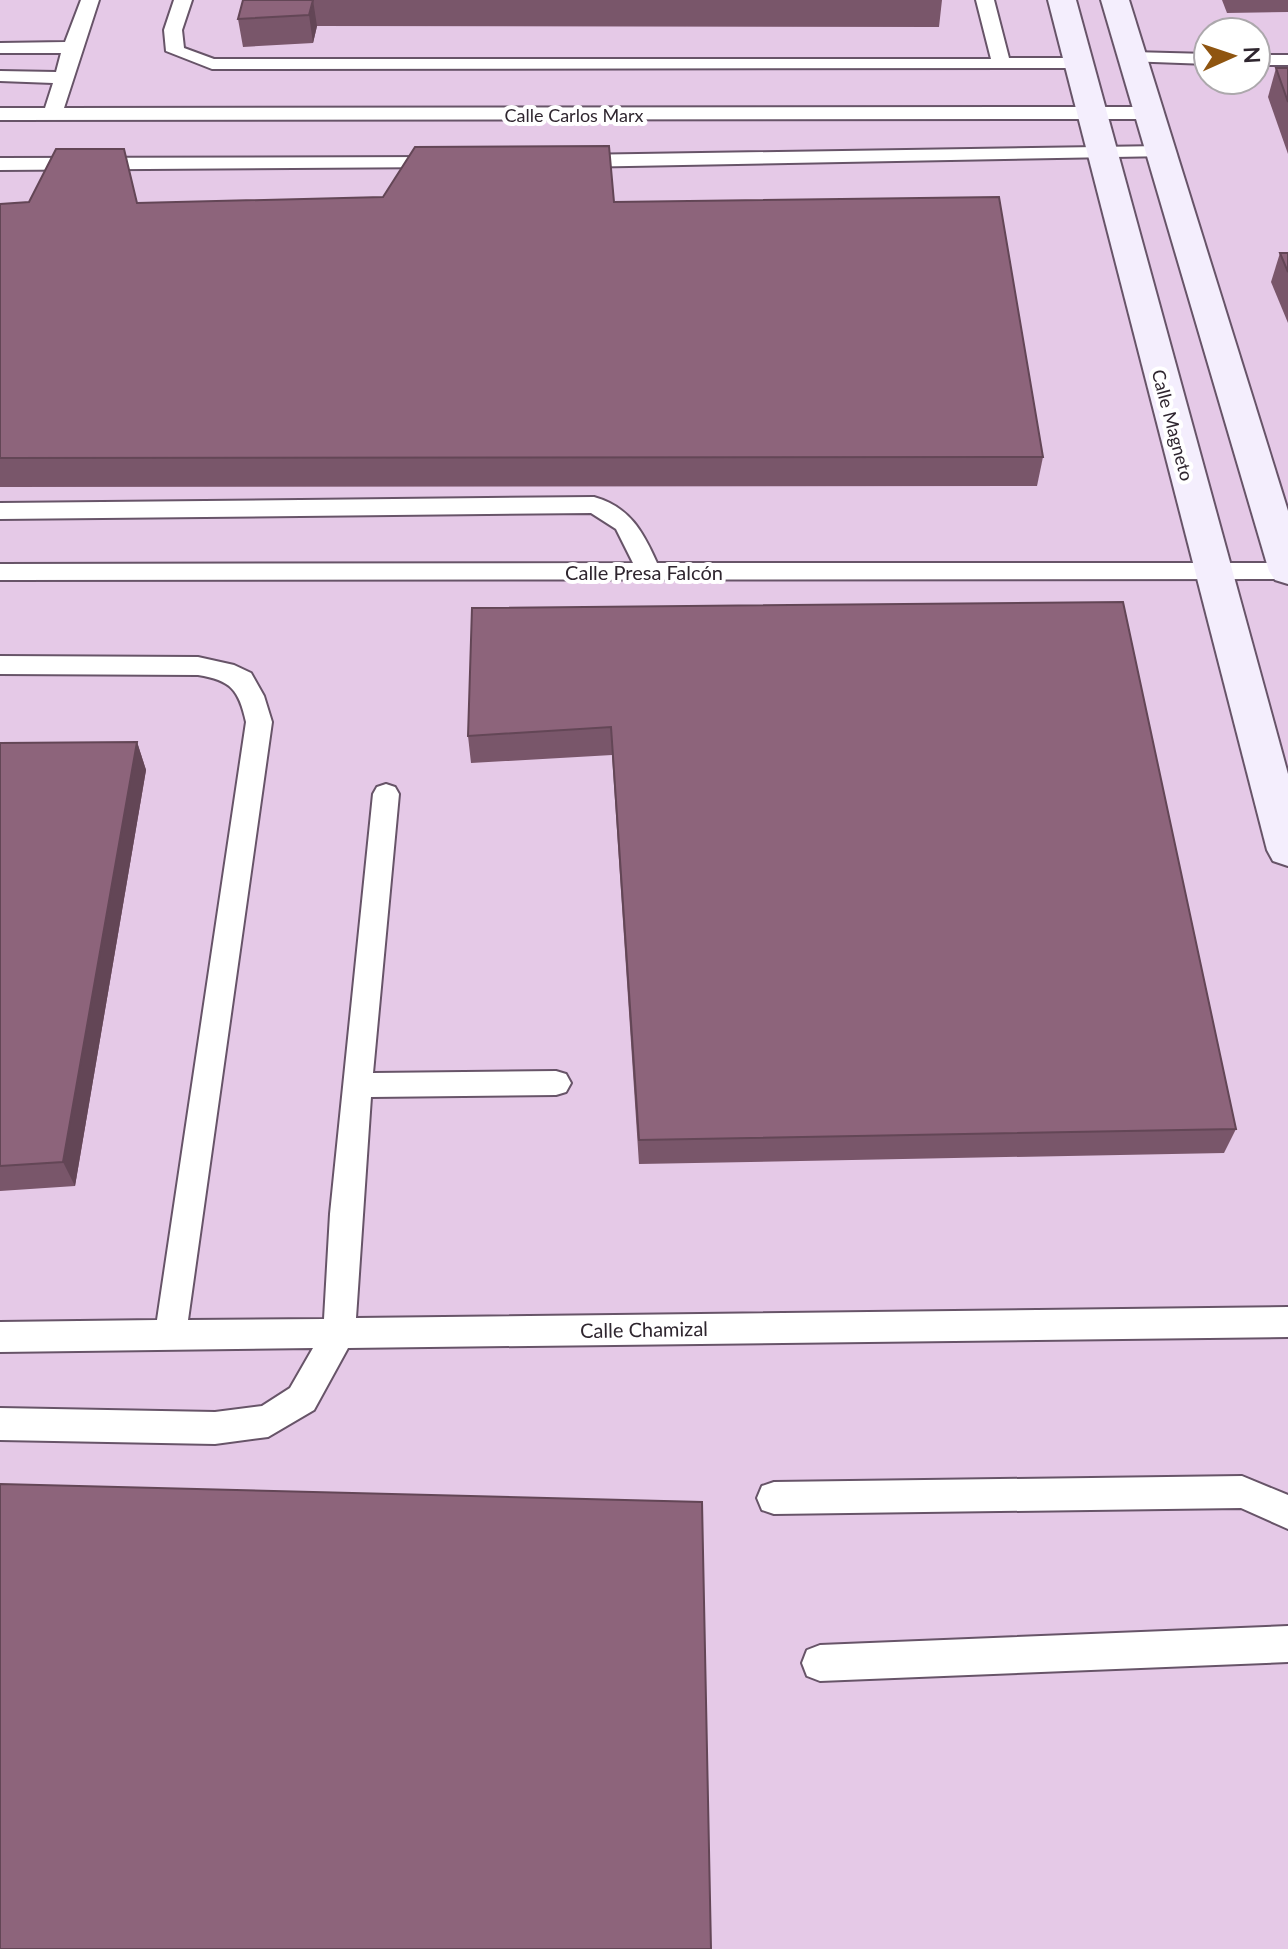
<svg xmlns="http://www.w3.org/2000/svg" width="1288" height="1949" viewBox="0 0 1288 1949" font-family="Lato,sans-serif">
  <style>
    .built { fill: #e5c9e7; fill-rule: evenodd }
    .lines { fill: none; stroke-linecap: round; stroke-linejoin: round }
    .service-casing { stroke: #675468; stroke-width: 4 }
    .secondary-casing { stroke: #675468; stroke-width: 4 }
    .service { fill: #fff; fill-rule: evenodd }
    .secondary { fill: #f4eefd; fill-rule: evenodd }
    .wall { fill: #79566a }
    .shaded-wall { fill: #634656 }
    .building { fill: #8d647b; stroke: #634656; stroke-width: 2 }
    .labels { text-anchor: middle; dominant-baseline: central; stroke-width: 8; stroke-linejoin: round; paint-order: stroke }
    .far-street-label { font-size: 18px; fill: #2f262f; stroke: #fff }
    .street-label { font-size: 20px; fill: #2f262f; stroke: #fff }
  </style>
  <rect width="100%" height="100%" fill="#eed8ef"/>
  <!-- built -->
  <path class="built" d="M0 0H1288V1949H0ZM1208 32H1256V80H1208Z"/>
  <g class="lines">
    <!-- service casing -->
    <g class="service-casing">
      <g id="service">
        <path d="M81 0H99L64 108 1149 107 1158 113 1149 119 0 120V108H45L53 83 0 81V71L56 72 61 53H0V43L65 42Z"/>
        <path d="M174 0H192L182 30 184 48 214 59H991L976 0H994L1009 58H1079L1088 63 1079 68 212 69 166 51 164 30Z"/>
        <path d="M1132 52 1208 54V64L1126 61 1123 57Z"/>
        <rect x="1256" y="55" width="32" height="10"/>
        <path d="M1162 146 1172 152 1169 156 575 167 565 161 575 155Z"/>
        <path d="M441 157 448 159 451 163 448 167 0 170V158Z"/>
        <path d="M594 497C630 507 643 532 657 563H1288V579L0 580V564L633 563 616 529 591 513 0 519V503Z"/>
        <path d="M0 656 198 657 234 665 251 673 264 696 272 722 188 1320 324 1319 330 1214 373 794 377 787 386 784 395 787 399 794 373 1073 556 1071 566 1074 571 1083 566 1092 556 1095 371 1097 356 1318 1288 1307V1337L348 1348 314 1410 268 1437 215 1444 0 1440V1408L215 1412 262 1406 290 1388 313 1348 0 1352V1322L157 1320 246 722C239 690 231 680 198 675L0 674Z"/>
        <path d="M1242 1476 1288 1495V1529L1241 1508 774 1514 762 1510 757 1498 762 1486 774 1482Z"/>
        <path d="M1288 1626V1662L820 1681 807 1676 802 1663 807 1650 820 1645Z"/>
      </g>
    </g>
    <!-- secondary casing -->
    <g class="secondary-casing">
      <g id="secondary">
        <path d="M1048 0H1076L1288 774V866L1273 861 1267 850Z"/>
        <path d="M1101 0H1129L1288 511V584L1275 580 1269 571Z"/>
      </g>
    </g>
    <!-- service -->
    <use href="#service" class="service"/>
    <!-- secondary -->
    <use href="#secondary" class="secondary"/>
  </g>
  <!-- wall -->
  <g class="wall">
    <path d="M243 0H942L939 27 317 26 313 43 243 47 238 19Z"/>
    <path d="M1222 0H1288V12L1227 13Z"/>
    <path d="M1276 68H1288V154L1268 97Z"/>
    <path d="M29 202H614L1043 457 1037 486 0 487V204Z"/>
    <path d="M1280 253H1288V323L1271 282Z"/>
    <path d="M472 608 1236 1129 1224 1153 639 1164 612 755 471 763 468 736Z"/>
    <path d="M137 742 146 770 75 1186 0 1191V743Z"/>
  </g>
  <!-- shaded-wall -->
  <g class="shaded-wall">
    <path d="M313 0 317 26 313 43 309 15Z"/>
    <path d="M137 742 146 770 75 1186 63 1162Z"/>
  </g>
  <!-- building -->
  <g class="building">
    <path d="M243 0H313L309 15 238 19Z"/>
    <path d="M1276 68H1288V102Z"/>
    <path d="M609 146 614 202 999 197 1043 457 0 458V204L29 202 56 149H124L137 203 383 197 415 147Z"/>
    <path d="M1280 253H1288V272Z"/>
    <path d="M1123 602 1236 1129 639 1140 611 727 468 736 472 608Z"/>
    <path d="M137 742 63 1162 0 1166V743Z"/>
    <path d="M0 1484 702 1502 711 1949H0Z"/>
  </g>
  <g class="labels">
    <!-- far-street labels -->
    <g class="far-street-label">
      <text x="574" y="115">Calle Carlos Marx</text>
      <text transform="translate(1173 425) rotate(75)">Calle Magneto</text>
    </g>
    <!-- street labels -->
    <g class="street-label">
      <text x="644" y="572">Calle Presa Falcón</text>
      <text transform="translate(644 1329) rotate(-1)">Calle Chamizal</text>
    </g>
  </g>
  <!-- north arrow -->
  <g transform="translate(1232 56) rotate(87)"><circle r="38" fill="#ffffff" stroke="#aca8ac" stroke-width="2"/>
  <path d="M0-6L14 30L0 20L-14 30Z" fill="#8f5510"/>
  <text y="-12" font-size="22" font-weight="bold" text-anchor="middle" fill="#2f262f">N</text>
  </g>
</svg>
